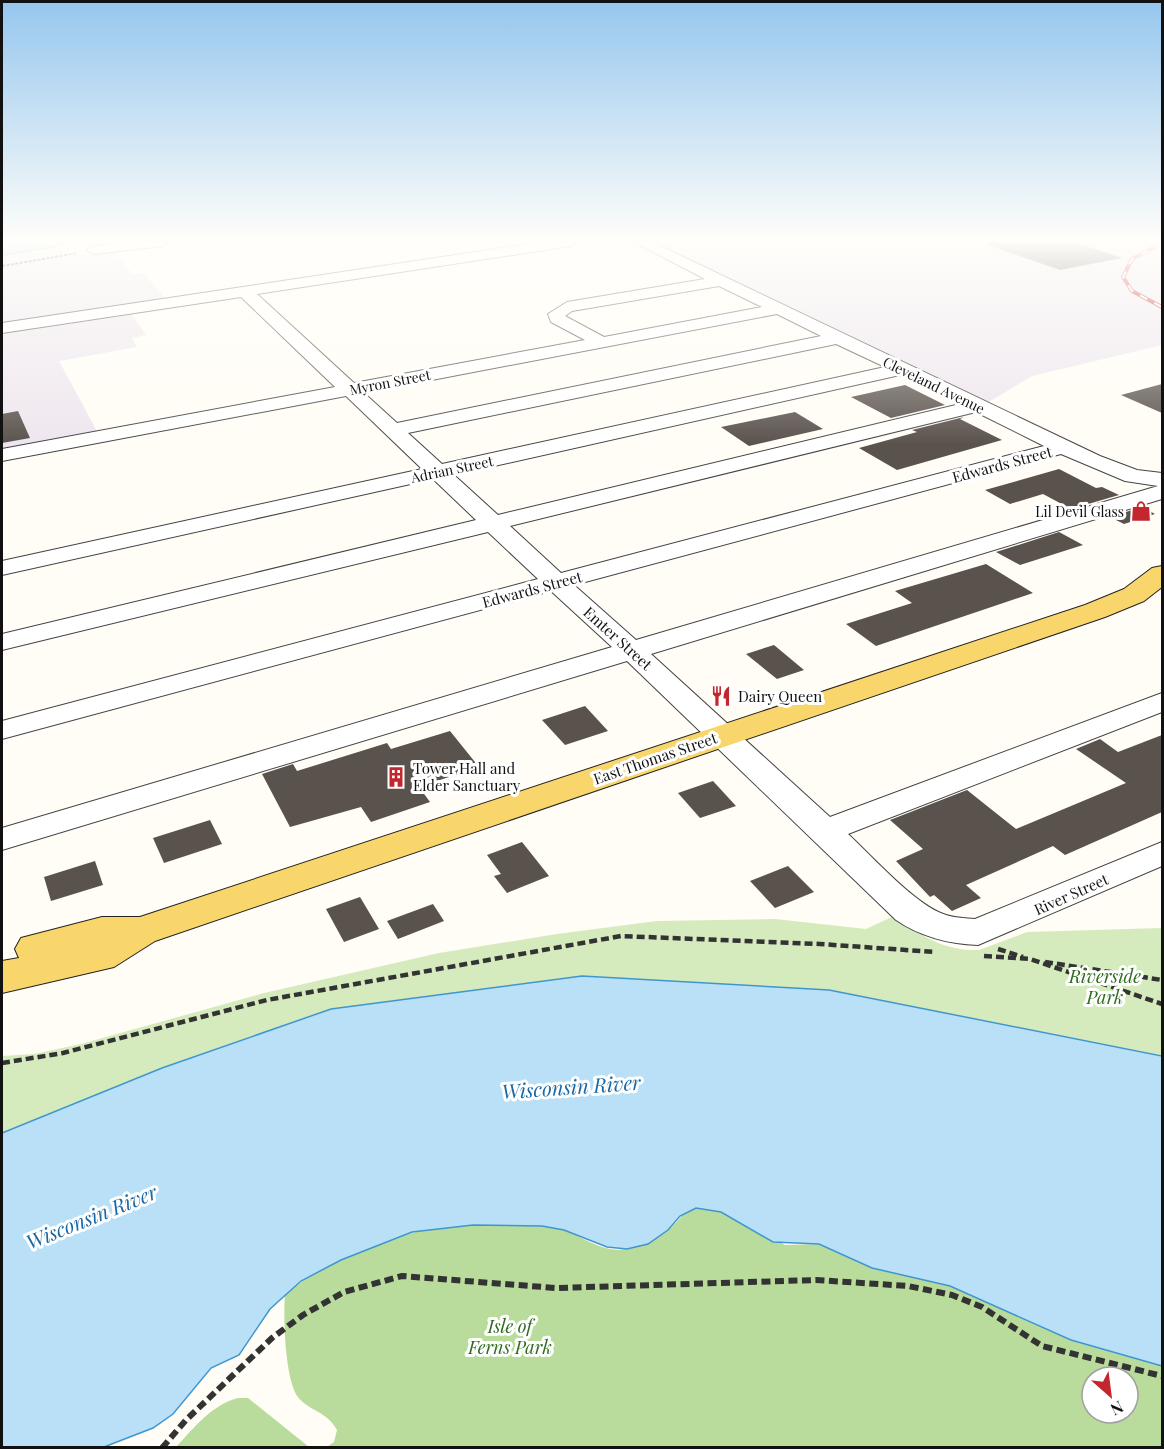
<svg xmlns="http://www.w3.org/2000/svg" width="1164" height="1449" viewBox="0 0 1164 1449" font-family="'Playfair Display',serif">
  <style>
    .industrial { fill: #eee6ef }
    .green { fill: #d5ebbd }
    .forest { fill: #b9dc9c; fill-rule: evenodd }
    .water { fill: #b9e0f7; stroke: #3f96cf; stroke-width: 1.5 }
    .building { fill: #5a524d }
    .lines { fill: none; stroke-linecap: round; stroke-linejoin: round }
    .minor-casing { stroke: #444; stroke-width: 2 }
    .major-casing { stroke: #222; stroke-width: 2 }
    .path-far2 { stroke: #333; stroke-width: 2; stroke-dasharray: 3 1.5; stroke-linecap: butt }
    .path-far1 { stroke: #333; stroke-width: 4.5; stroke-dasharray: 8 4; stroke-linecap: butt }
    .path { stroke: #333; stroke-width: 6; stroke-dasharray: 9 4.5; stroke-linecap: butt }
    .minor { fill: #fff; fill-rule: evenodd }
    .major { fill: #f9d66b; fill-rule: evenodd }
    .rail-casing { stroke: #c4262e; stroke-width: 4 }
    .rail { stroke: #fff; stroke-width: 2; stroke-dasharray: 8; stroke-linecap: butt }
    .labels { text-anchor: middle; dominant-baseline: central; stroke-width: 6; stroke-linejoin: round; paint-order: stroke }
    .far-street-label { font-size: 14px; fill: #111; stroke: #fff }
    .far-poi-label { font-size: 14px; fill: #111; stroke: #fff; text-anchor: end }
    .street-label { font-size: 15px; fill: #111; stroke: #fff }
    .poi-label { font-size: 15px; fill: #111; stroke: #fff; text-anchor: start }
    .near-park-label { font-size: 18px; font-style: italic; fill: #2f6b1f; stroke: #fff }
    .near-water-label { font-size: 20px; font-style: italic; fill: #1768a6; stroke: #fff }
  </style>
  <rect width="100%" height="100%" fill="#fffdf5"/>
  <!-- industrial -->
  <g class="industrial">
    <path d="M651 242H1162V345L1032 376 987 403Z"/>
    <path d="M53 247 73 248 68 252 72 255 114 251 132 274 144 273 166 300 126 306 146 335 132 338 137 347 59 361 98 433 2 451V255Z"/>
  </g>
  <!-- green -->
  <path class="green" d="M894 916C921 936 944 951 979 950L1027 932 1162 928V1056L829 990 582 976 331 1009 162 1068 2 1133V1056L34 1054 81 1044 264 993 439 953 557 934 657 921 775 919 866 929Z"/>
  <!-- forest -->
  <g class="forest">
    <path d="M696 1208 720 1212 785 1245 819 1244 872 1268 950 1286 1071 1340 1162 1366V1447H327L334 1442 337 1430C327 1411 310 1412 298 1397 285 1381 283 1315 285 1295 356 1234 461 1214 552 1227 577 1231 600 1254 626 1249 637 1247 659 1237 668 1230 679 1222 681 1212 696 1208ZM1092 1377H1128V1413H1092Z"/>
    <path d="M238 1398H248L309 1447H176C194 1428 211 1405 238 1398Z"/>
  </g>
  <!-- water -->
  <g class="water">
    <path d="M2 242H68L53 247 2 255Z"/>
    <path d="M582 976 829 990 1162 1056V1366L1071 1340 950 1286 872 1268 819 1244 773 1242 721 1212 696 1208 680 1216 668 1230 648 1244 627 1249 607 1247 564 1230 542 1226 473 1225 412 1232 341 1260 301 1281 270 1309 239 1355 211 1368 173 1414 153 1428 104 1447H2V1133L162 1068 331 1009Z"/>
  </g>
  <!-- building -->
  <g class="building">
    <path d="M989 242H1074L1122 258 1060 270 988 245Z"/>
    <path d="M1162 384V413L1121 395Z"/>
    <path d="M905 385 945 405 891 418 851 397Z"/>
    <path d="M18 411 30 438 2 443V414Z"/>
    <path d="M795 412 823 429 749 446 721 427Z"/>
    <path d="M964 417 960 419 1002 440 897 470 859 448 917 432 912 430Z"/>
    <path d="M1059 469 1096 488 1102 487 1119 495 1071 509 1043 494 1010 504 985 490Z"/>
    <path d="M1142 507 1155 514 1124 524 1110 517Z"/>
    <path d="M1059 532 1083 545 1020 565 996 552Z"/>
    <path d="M986 564 1033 593 876 646 846 624 912 603 895 591Z"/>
    <path d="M774 645 804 670 777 679 746 654Z"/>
    <path d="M585 706 608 731 565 745 542 720Z"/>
    <path d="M450 731 479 767 419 787 430 802 371 822 361 807 290 827 262 774 293 764 297 771 387 743 391 749Z"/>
    <path d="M1162 735V812L1065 855 1053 846 966 885 981 898 952 911 934 895 930 897 896 861 923 849 890 820 967 790 1016 829 1126 783 1076 749 1100 739 1118 752Z"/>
    <path d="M713 781 736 806 700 818 678 793Z"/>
    <path d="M210 820 222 844 164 863 153 838Z"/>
    <path d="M522 842 549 876 507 893 494 876 501 874 487 855Z"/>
    <path d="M95 861 103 885 51 901 44 877Z"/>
    <path d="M788 866 814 892 775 908 750 881Z"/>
    <path d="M360 897 379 929 344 942 326 909Z"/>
    <path d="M433 904 444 921 398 939 387 921Z"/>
  </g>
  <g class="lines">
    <!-- minor casing -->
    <g class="minor-casing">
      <g id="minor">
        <path d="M125 242H169L162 246 94 254 87 250 94 246Z"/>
        <path d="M542 242H578L571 246 257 294 354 383 585 340 551 322 548 314 567 302 705 279 634 242H652L1100 456 1137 470 1162 473V499L651 654 830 817 1162 693V712L848 834C873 857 916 906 946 915 955 918 965 918 975 919L1162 842V866L978 945C949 944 921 937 896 920L627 661 2 850V828L612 647 551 591 2 739V721L538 579 488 532 2 650V634L476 520 433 479 2 575V561L422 469 346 396 2 461V449L335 387 241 297 2 333V323ZM719 286 762 307 604 337 565 316 572 311ZM777 314 821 336 397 423 364 393ZM836 344 885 367 442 464 408 433ZM900 375 960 404 498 515 454 475ZM976 412 1044 446 561 573 510 526ZM1061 454 1125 481 1158 486 636 640 574 585Z"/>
      </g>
    </g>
    <!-- major casing -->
    <g class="major-casing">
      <path id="major" d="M1162 566V587L1144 601 1105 617 155 941 114 967 2 993V961L19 958 15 949 21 938 102 917H140L1085 605 1124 589 1152 568Z"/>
    </g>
    <!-- path-far2 -->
    <path class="path-far2" d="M2 266 78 253"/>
    <!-- path-far1 -->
    <g class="path-far1">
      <path d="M998 949 1023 957"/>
      <path d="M984 956 1030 959 1162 1004"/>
      <path d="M1045 962 1162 980"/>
      <path d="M2 1063 63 1053 267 1000 621 936 820 944 935 952"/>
    </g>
    <!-- path -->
    <path class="path" d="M162 1448 186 1420 272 1338 303 1315 344 1292 402 1276 556 1288 816 1280 908 1286 952 1295 982 1307 1042 1346 1162 1376"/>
    <!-- minor -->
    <use href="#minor" class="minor"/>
    <!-- major -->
    <use href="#major" class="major"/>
    <!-- rail casing -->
    <g class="rail-casing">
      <path id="rail" d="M1162 243 1132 259 1123 277 1132 291 1162 307"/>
    </g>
    <!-- rail -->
    <use href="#rail" class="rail"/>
  </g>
  <!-- sky -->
  <linearGradient id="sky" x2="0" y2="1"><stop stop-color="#95c6ee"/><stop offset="0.54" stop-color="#fffefa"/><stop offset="1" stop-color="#fffefa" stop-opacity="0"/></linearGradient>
  <rect width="1164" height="445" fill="url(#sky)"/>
  <!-- icons -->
  <defs>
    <g id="shop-bare" transform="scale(1.62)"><path d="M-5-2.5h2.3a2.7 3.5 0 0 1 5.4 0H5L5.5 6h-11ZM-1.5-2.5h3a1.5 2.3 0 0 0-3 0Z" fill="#c4262e" stroke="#fff" stroke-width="2.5" paint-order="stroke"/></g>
    <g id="restaurant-bare" transform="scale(1.62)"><path d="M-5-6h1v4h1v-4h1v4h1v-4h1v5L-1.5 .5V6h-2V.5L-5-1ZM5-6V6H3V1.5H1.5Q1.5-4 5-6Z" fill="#c4262e" stroke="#fff" stroke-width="2.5" paint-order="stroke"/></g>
    <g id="building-bare" transform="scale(1.62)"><path d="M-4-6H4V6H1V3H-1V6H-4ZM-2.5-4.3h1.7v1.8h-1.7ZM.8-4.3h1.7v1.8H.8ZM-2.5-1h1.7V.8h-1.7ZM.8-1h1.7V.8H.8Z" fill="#c4262e" stroke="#fff" stroke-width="2.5" paint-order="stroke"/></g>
  </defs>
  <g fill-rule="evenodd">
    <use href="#shop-bare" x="1141" y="511"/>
    <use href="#restaurant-bare" x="721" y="696"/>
    <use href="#building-bare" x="396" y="777"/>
  </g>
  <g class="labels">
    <!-- far-street labels -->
    <g class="far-street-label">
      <text transform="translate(390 382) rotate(-11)">Myron Street</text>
      <text transform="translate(934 385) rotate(26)">Cleveland Avenue</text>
      <text transform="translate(452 469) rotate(-12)">Adrian Street</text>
    </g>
    <!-- far-poi labels -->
    <g class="far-poi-label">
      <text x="1124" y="511">Lil Devil Glass</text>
    </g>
    <!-- street labels -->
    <g class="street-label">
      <text transform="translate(1002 464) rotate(-15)">Edwards Street</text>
      <text transform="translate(532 589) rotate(-15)">Edwards Street</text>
      <text transform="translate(618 638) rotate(42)">Emter Street</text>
      <text transform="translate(655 758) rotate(-19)">East Thomas Street</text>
      <text transform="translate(1071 894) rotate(-24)">River Street</text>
    </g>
    <!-- poi labels -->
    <g class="poi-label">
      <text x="738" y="696">Dairy Queen</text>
      <text x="413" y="768">Tower Hall and<tspan x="413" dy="17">Elder Sanctuary</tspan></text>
    </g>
    <!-- near-park labels -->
    <g class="near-park-label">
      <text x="1105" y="976">Riverside<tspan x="1105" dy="21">Park</tspan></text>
      <text x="510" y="1326">Isle of<tspan x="510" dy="21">Ferns Park</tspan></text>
    </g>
    <!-- near-water labels -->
    <g class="near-water-label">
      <text transform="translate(571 1086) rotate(-4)">Wisconsin River</text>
      <text transform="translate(91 1216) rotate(-22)">Wisconsin River</text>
    </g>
  </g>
  <!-- border -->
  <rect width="1164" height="1449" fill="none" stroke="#111111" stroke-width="6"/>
  <!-- north arrow -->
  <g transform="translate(1110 1395) rotate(152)"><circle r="28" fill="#ffffff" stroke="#a0a0a0" stroke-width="1.5"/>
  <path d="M0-4.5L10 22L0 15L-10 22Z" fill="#c4262e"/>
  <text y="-9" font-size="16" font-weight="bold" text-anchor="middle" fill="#111111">N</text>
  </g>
</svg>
